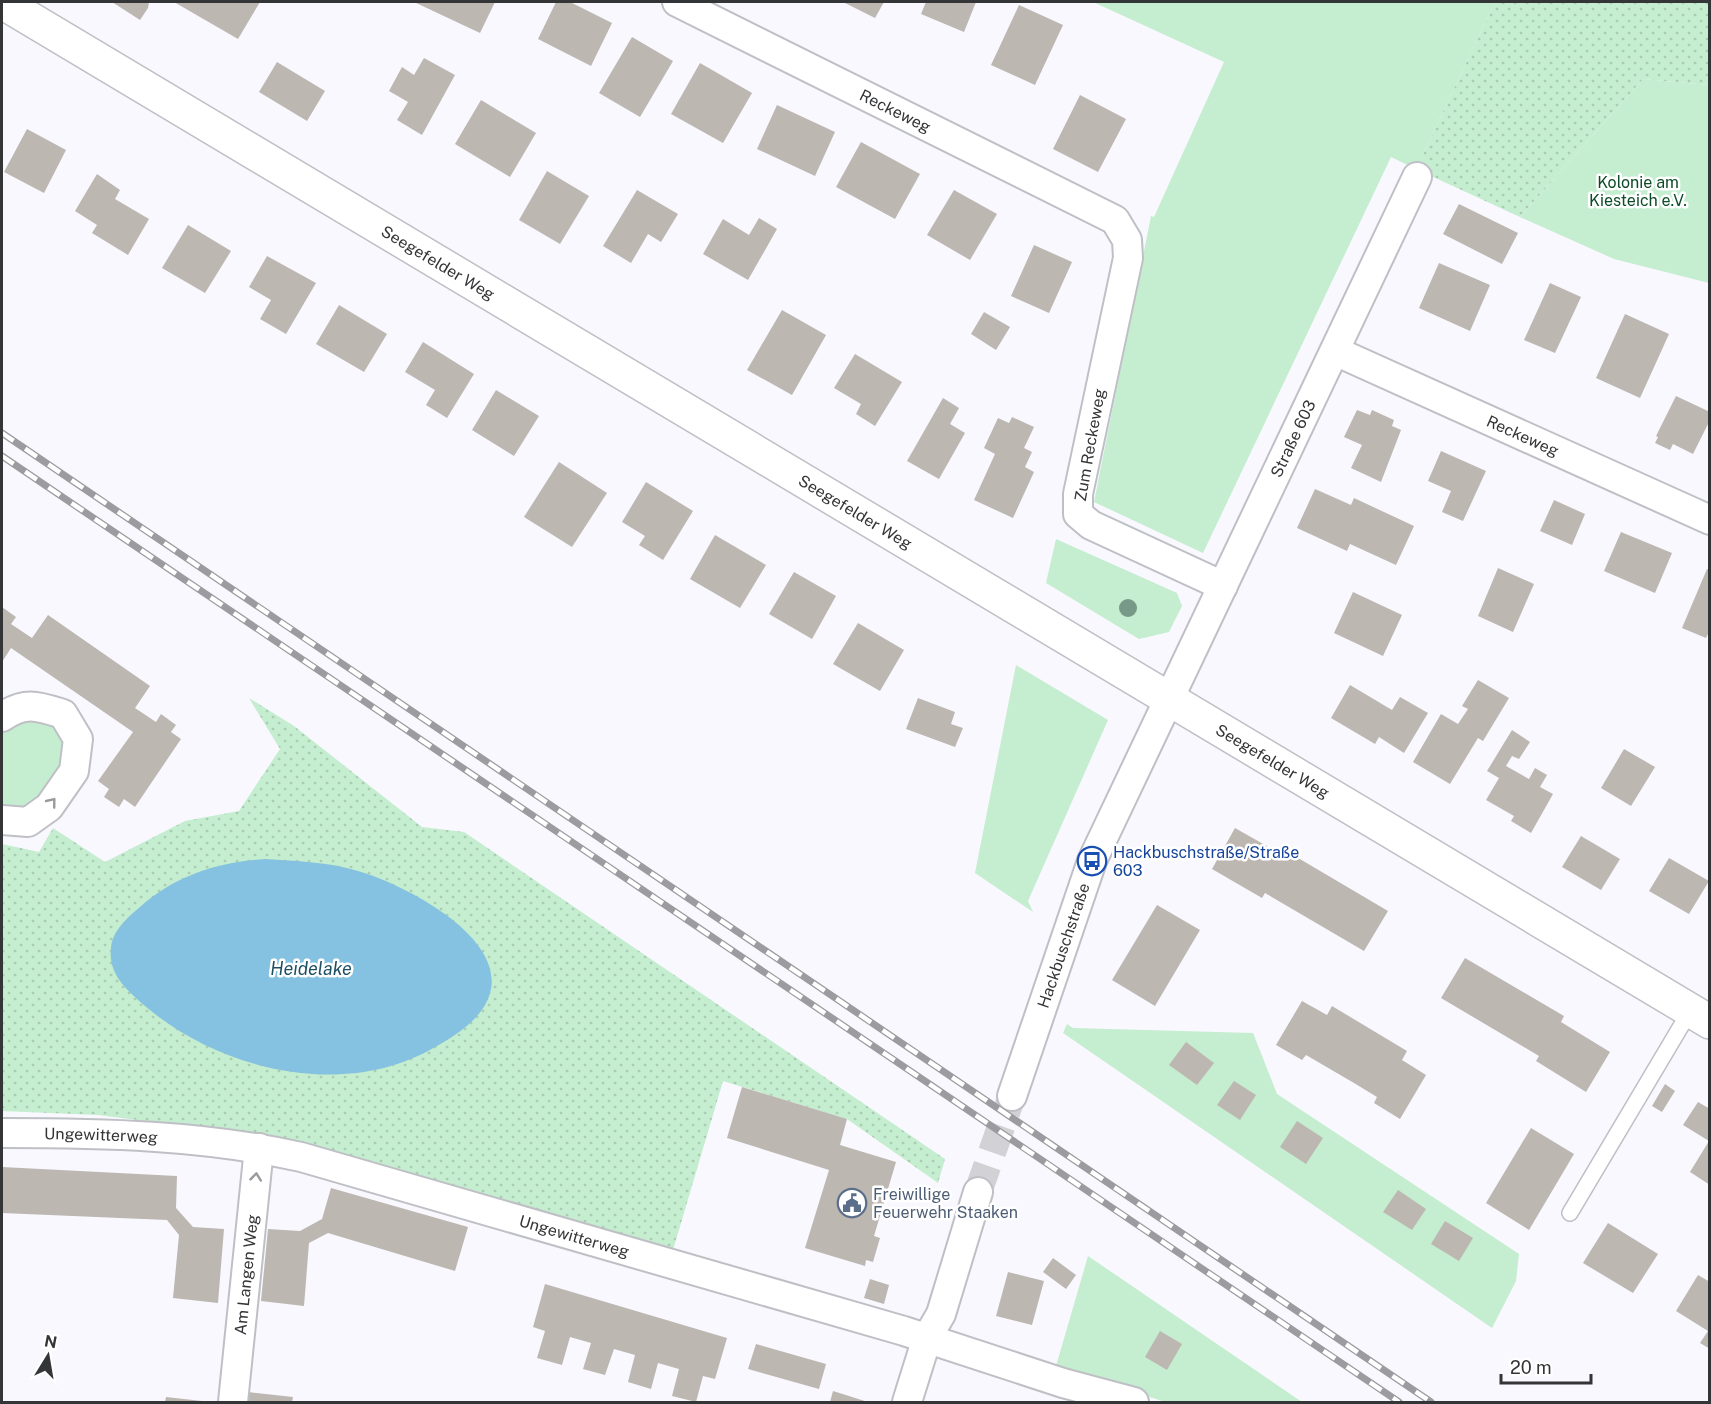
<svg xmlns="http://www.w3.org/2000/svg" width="1711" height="1404" viewBox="0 0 1711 1404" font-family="'Public Sans',sans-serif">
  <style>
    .green { fill: #c5edcf }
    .park { fill: url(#park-dots) }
    .water { fill: #85c1e0 }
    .building { fill: #bdb7b2 }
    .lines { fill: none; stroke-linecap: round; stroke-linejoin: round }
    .street-tunnel { stroke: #d1d1d6; stroke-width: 28; stroke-dasharray: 28 14; stroke-linecap: butt }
    .lane-casing { stroke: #bfc0c6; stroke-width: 18 }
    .street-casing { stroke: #bfc0c6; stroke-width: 32 }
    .secondary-casing { stroke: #bfc0c6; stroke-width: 36 }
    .lane { stroke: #fff; stroke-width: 15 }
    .street { stroke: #fff; stroke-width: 28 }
    .secondary { stroke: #fff; stroke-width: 33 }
    .rail-casing { stroke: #9c9ca0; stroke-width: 7 }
    .rail { stroke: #fff; stroke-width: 4.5; stroke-dasharray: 14; stroke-linecap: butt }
    .tree { fill: #798 }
    .oneway { stroke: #9a9a9b }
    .labels { text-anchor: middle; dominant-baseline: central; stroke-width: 5; stroke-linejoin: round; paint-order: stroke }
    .street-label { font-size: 16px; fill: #343537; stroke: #fff }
    .park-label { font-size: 16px; fill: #0d4b28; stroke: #fff }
    .transit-label { font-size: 16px; fill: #164399; stroke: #fff; text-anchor: start }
    .service-label { font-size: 16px; fill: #4e5e75; stroke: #fff; text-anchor: start }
    .water-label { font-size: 18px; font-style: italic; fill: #1e4f65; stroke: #fff }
  </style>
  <defs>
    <pattern id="park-dots" width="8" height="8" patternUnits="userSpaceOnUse" patternTransform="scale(1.5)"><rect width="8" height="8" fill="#c5edcf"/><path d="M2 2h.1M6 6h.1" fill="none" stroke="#aaccb2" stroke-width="1.8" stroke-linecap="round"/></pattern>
  </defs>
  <rect width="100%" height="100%" fill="#f8f8fe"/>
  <!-- green -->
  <g class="green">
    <path d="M1093 2H1495L1416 169 1391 157 1203 553 1094 502 1151 216 1154 217 1224 62Z"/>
    <path d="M1643 79 1709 85V283L1614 259 1520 217Z"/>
    <path d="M1056 539 1177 593 1182 606 1169 632 1139 639 1046 583Z"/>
    <path d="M1016 665 1108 720 1028 901 1033 912 975 873Z"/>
    <path d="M44 717 65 736 67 758 40 804 2 814V727L6 723Z"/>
    <path d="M1067 1024 1073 1028 1253 1033 1277 1094 1519 1254 1516 1281 1492 1328 1063 1033Z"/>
    <path d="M1088 1256 1302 1402H1165L1056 1366Z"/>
  </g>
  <!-- park -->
  <g class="park">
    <path d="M1495 2H1709V85L1643 79 1520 217 1416 169Z"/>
    <path d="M249 698 294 726 422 827 464 832 945 1159 938 1183 847 1119 723 1081 673 1250 272 1137 98 1115 2 1111V844L39 852 53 828 105 862 185 821 239 811 280 749Z"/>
  </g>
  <!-- water -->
  <path class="water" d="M265 859C297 861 328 862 358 871 404 884 521 943 485 1005 474 1024 453 1037 435 1047 346 1100 221 1071 145 1006 127 990 108 975 111 948 112 931 128 917 140 907 176 875 218 862 265 859Z"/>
  <!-- building -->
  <g class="building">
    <path d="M112 2H149L148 8 140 20Z"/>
    <path d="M174 2H260L238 39Z"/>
    <path d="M414 2H495L480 33Z"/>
    <path d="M556 2H570L612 23 591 66 538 39Z"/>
    <path d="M843 2H884L875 18Z"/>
    <path d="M926 2H976L964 32 921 14Z"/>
    <path d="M1019 5 1063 25 1035 85 991 65Z"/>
    <path d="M632 37 673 61 640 117 599 93Z"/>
    <path d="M424 58 455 75 422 135 397 120 408 102 389 91 402 67 414 75Z"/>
    <path d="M277 62 325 91 307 121 259 92Z"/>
    <path d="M700 63 752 93 723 143 671 114Z"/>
    <path d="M1080 95 1126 119 1098 172 1053 149Z"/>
    <path d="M481 100 536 133 510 177 455 144Z"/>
    <path d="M777 105 835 132 815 176 757 149Z"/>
    <path d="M27 129 66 150 44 193 4 172Z"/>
    <path d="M861 142 920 174 895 219 836 187Z"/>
    <path d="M547 171 589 196 560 244 519 220Z"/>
    <path d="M97 174 120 190 115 199 149 219 128 255 92 233 97 225 75 211Z"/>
    <path d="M637 190 678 214 661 242 648 234 631 263 603 246Z"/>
    <path d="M954 190 997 214 970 260 927 235Z"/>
    <path d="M1459 204 1518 233 1502 264 1443 234Z"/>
    <path d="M759 218 777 229 748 280 703 254 723 219 749 235Z"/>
    <path d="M188 225 231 251 205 293 162 268Z"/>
    <path d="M1034 245 1072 262 1049 313 1011 296Z"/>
    <path d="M267 256 316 283 286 334 260 319 271 300 249 287Z"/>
    <path d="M1439 263 1490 285 1470 331 1419 308Z"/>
    <path d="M1550 283 1581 297 1555 353 1524 340Z"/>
    <path d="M339 305 387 334 364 372 316 344Z"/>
    <path d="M782 310 826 335 792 395 747 370Z"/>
    <path d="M984 312 1010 327 996 350 971 334Z"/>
    <path d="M1625 314 1669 334 1640 398 1596 378Z"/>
    <path d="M423 342 474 374 447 418 426 405 435 390 405 372Z"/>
    <path d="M855 354 902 382 875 426 856 414 861 404 834 388Z"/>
    <path d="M496 390 539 416 514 456 472 430Z"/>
    <path d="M1676 396 1710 412V420L1693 454 1673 444 1670 450 1655 443 1658 437 1656 436Z"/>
    <path d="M943 398 959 408 950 424 965 433 939 479 907 461Z"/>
    <path d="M1357 410 1370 415 1372 410 1394 420 1392 426 1401 430 1381 482 1351 468 1362 445 1344 437Z"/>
    <path d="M1012 417 1034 427 1024 448 1032 452 1025 467 1034 472 1013 518 974 500 995 454 984 448 998 418 1009 423Z"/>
    <path d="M1441 451 1486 471 1463 521 1442 512 1451 491 1428 481Z"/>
    <path d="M559 462 607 493 572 547 524 517Z"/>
    <path d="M646 482 693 511 663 560 639 545 645 536 622 522Z"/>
    <path d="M1315 489 1351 505 1354 498 1414 526 1396 565 1350 544 1347 551 1297 528Z"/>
    <path d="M1554 500 1585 514 1572 545 1540 531Z"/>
    <path d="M1621 532 1672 553 1655 593 1604 571Z"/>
    <path d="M715 535 766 565 740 608 690 579Z"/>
    <path d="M1498 568 1534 584 1513 632 1478 616Z"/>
    <path d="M1707 569 1710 570V630L1706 638 1682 628Z"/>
    <path d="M794 572 836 596 812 639 769 614Z"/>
    <path d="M1353 592 1402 615 1383 656 1334 633Z"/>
    <path d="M2 607 16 617 11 624 32 638 48 615 150 686 135 708 156 722 161 714 176 725 171 732 181 739 135 807 124 799 119 807 104 797 109 789 98 781 133 732 11 648 2 662Z"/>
    <path d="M858 623 904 650 880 691 833 664Z"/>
    <path d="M1478 680 1509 698 1483 741 1478 738 1450 784 1413 762 1441 714 1458 724 1468 709 1462 706Z"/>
    <path d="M1350 685 1392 710 1400 697 1428 713 1404 753 1379 737 1375 744 1331 718Z"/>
    <path d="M918 698 955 712 951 724 963 728 955 747 906 729Z"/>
    <path d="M1512 730 1530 742 1519 759 1512 756 1506 766 1529 779 1535 768 1547 775 1540 787 1553 794 1531 833 1511 821 1514 816 1486 800 1499 778 1487 771Z"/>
    <path d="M1624 749 1655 767 1631 806 1601 788Z"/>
    <path d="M1235 828 1286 857 1288 852 1388 911 1364 951 1265 893 1262 898 1212 869Z"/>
    <path d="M1581 836 1620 859 1601 890 1562 867Z"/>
    <path d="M1669 858 1709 881 1689 914 1649 891Z"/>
    <path d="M1157 905 1200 930 1155 1006 1112 980Z"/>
    <path d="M1465 958 1564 1016 1561 1022 1610 1052 1586 1092 1536 1061 1539 1056 1441 998Z"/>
    <path d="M1302 1001 1327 1015 1332 1006 1407 1051 1402 1060 1426 1075 1400 1119 1374 1103 1377 1097 1354 1083 1306 1055 1302 1060 1276 1045Z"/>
    <path d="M1186 1042 1214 1063 1197 1085 1169 1065Z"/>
    <path d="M1234 1081 1256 1095 1240 1120 1217 1105Z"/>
    <path d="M1665 1084 1675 1091 1662 1112 1652 1106Z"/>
    <path d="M742 1087 847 1119 840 1145 896 1162 874 1236 880 1238 873 1262 866 1260 865 1266 805 1248 829 1170 727 1138Z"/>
    <path d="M1698 1102 1710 1109V1185L1690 1172 1709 1141 1683 1125Z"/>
    <path d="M1297 1121 1323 1138 1306 1164 1280 1147Z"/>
    <path d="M1531 1128 1574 1154 1529 1230 1486 1203Z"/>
    <path d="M2 1167 177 1176 176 1208 193 1227 224 1229 218 1303 173 1298 179 1235 167 1220 2 1213Z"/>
    <path d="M331 1188 468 1227 455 1271 328 1233 309 1243 304 1306 261 1301 268 1229 300 1231 322 1219Z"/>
    <path d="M1398 1190 1426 1209 1412 1230 1383 1212Z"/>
    <path d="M1445 1221 1473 1238 1459 1261 1431 1244Z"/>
    <path d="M1608 1223 1658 1254 1633 1293 1583 1263Z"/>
    <path d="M1053 1258 1076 1275 1066 1289 1043 1272Z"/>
    <path d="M1008 1272 1044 1281 1032 1325 996 1316Z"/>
    <path d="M1698 1275 1710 1282V1349L1700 1343 1708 1331 1676 1311Z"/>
    <path d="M870 1279 889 1285 884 1304 864 1298Z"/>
    <path d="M545 1284 727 1338 715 1379 703 1376 696 1402 672 1396 679 1369 658 1363 651 1389 628 1382 635 1355 614 1349 605 1375 583 1369 591 1343 570 1337 562 1365 537 1358 545 1331 533 1327Z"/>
    <path d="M1160 1331 1182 1344 1167 1370 1145 1357Z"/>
    <path d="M756 1344 826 1364 819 1389 748 1369Z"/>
    <path d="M833 1391 868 1402H830Z"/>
    <path d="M248 1392 293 1397 292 1402H247Z"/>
    <path d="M166 1397 202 1401V1402H165Z"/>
  </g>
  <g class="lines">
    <!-- street-tunnel -->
    <path class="street-tunnel" d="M978 1192 1012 1096"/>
    <!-- lane casing -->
    <g class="lane-casing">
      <path id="lane" d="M1570 1213 1690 1011"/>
    </g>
    <!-- street casing -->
    <g class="street-casing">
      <g id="street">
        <path id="s1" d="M677 2 1115 220 1127 240 1128 258 1078 494V514L1091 525 1223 586"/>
        <path id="s2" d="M1335 351 1710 520"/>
        <path d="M2 717C25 701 38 706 63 714L78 739 74 771 49 807 28 822 2 820"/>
        <path id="s3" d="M1012 1096 1092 861 1417 177"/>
        <path id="s4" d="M2 1133C102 1133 203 1135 301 1157L904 1331 1063 1383 1134 1402"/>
        <path id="s5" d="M233 1402 259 1148"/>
        <path d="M907 1402 927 1338 941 1314 978 1192"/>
      </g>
    </g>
    <!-- secondary casing -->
    <g class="secondary-casing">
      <g id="secondary">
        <path id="s6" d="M2 2 1710 1022"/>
      </g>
    </g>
    <!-- lane -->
    <use href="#lane" class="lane"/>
    <!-- street -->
    <use href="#street" class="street"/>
    <!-- secondary -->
    <use href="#secondary" class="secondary"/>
    <!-- rail casing -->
    <g class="rail-casing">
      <g id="rail">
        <path d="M2 433 1431 1402"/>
        <path d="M2 456 1399 1402"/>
      </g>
    </g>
    <!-- rail -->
    <use href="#rail" class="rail"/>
  </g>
  <!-- trees -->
  <circle class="tree" cx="1128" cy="608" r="9"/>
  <!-- one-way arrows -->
  <defs><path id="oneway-chevron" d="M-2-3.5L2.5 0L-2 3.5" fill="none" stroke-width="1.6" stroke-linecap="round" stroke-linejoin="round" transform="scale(1.5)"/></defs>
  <g class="oneway">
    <use href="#oneway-chevron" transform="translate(52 802) rotate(-51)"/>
    <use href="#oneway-chevron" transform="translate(256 1177) rotate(-84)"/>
  </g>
  <!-- icons -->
  <defs>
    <g id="bus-ring" transform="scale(1.5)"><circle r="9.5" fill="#fff" stroke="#1a4fb4" stroke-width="1.5"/><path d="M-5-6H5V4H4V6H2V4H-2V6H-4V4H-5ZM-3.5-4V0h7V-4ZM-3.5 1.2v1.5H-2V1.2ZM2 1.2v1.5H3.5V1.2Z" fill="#1a4fb4"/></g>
    <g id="civic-ring" transform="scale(1.5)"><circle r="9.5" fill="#fff" stroke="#5c6f8a" stroke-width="1.5"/><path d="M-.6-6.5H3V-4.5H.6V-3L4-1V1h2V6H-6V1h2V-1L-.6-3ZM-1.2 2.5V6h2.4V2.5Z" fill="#5c6f8a"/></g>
  </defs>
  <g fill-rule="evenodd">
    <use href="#bus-ring" x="1092" y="861"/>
    <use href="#civic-ring" x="852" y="1203"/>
  </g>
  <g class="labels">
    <!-- street labels -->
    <g class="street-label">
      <text stroke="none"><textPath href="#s1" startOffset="244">Reckeweg</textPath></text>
      <text stroke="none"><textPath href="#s6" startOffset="508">Seegefelder Weg</textPath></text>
      <text stroke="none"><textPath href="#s2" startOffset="206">Reckeweg</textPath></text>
      <text stroke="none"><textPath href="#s3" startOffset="716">Straße 603</textPath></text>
      <text transform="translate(1090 445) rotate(-80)">Zum Reckeweg</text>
      <text stroke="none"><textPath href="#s6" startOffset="994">Seegefelder Weg</textPath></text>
      <text stroke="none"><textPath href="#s6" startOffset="1480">Seegefelder Weg</textPath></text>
      <text stroke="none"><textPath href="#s3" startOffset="159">Hackbuschstraße</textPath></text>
      <text stroke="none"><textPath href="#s4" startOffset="99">Ungewitterweg</textPath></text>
      <text stroke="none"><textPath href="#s4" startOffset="585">Ungewitterweg</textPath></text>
      <text stroke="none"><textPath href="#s5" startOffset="128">Am Langen Weg</textPath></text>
    </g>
    <!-- park labels -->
    <g class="park-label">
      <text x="1638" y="182">Kolonie am<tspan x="1638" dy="18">Kiesteich e.V.</tspan></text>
    </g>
    <!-- transit labels -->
    <g class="transit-label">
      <text x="1113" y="852">Hackbuschstraße/Straße<tspan x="1113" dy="18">603</tspan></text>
    </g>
    <!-- service labels -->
    <g class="service-label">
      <text x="873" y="1194">Freiwillige<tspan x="873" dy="18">Feuerwehr Staaken</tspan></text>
    </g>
    <!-- water labels -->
    <g class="water-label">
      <text x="311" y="968">Heidelake</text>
    </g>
  </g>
  <!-- border -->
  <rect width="1711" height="1404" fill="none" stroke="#343537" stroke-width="6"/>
  <!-- north arrow -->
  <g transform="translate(48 1356) rotate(11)" stroke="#ffffff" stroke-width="4.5" paint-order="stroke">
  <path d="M0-4.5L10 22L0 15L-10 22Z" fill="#343537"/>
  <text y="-9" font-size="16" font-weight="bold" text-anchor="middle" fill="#343537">N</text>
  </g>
  <!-- scale -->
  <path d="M1501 1374v9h90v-9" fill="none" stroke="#343537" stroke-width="3"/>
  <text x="1510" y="1374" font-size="18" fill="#343537" stroke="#ffffff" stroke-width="4.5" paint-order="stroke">20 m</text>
</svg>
